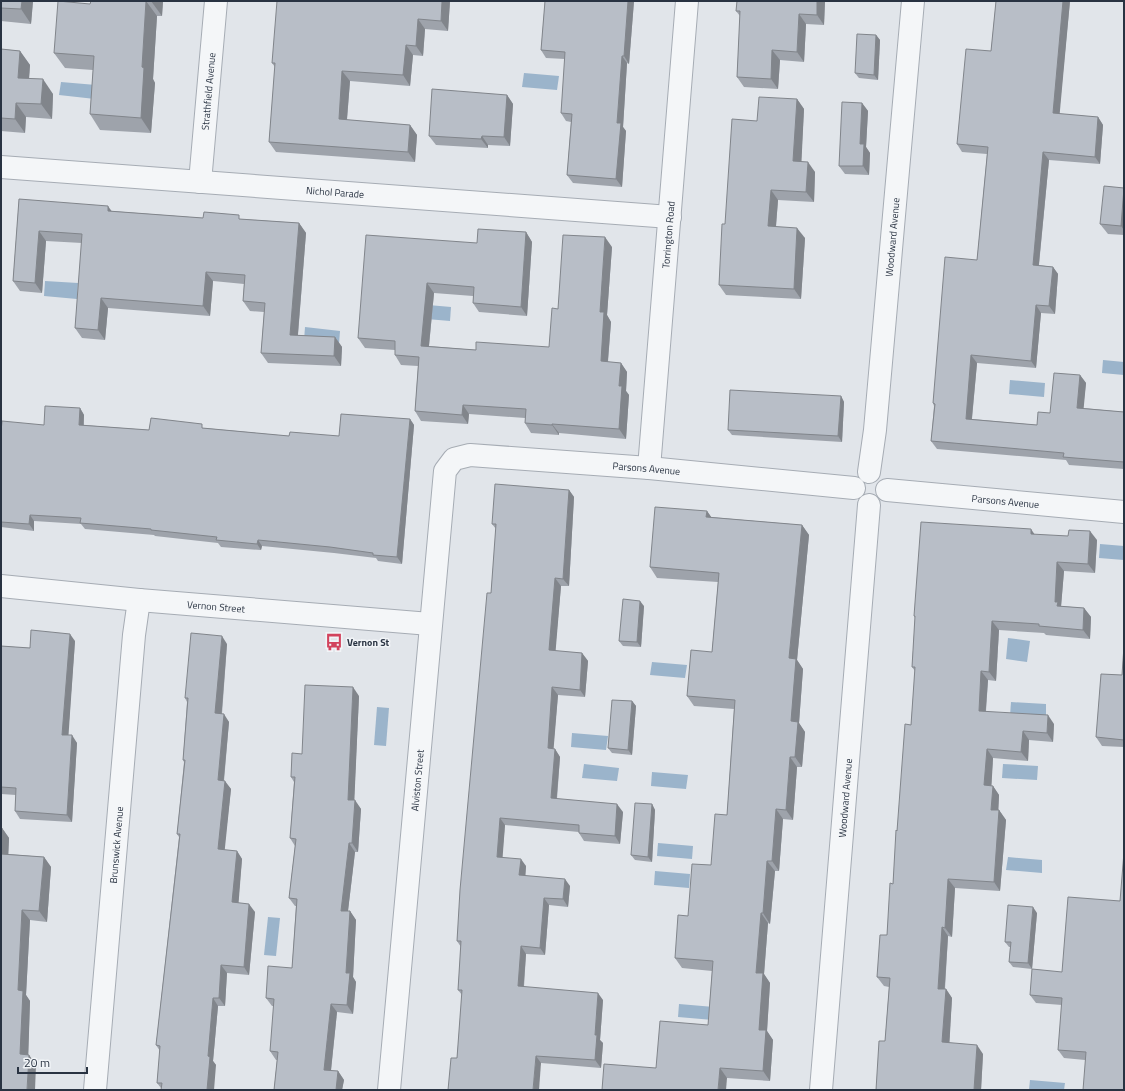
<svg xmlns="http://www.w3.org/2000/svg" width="1125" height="1091" viewBox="0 0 1125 1091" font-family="'Titillium Web',sans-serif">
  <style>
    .water { fill: #9bb4cb }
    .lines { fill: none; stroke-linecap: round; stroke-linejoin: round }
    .street-casing { stroke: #a6acb4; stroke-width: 24 }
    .street { stroke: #f4f6f8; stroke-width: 22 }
    .wall { fill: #9ea3ab }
    .shaded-wall { fill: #81858b }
    .building { fill: #b8bec7; stroke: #81858b }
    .labels { text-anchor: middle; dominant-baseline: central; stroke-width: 3; stroke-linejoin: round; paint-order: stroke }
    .street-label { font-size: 10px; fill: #293342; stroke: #f1f4f7 }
    .poi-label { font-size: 10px; font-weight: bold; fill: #293342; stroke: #f1f4f7; text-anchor: start }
  </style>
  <rect width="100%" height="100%" fill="#e1e5ea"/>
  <!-- water -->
  <g class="water">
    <path d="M524 73 559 76 557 90 522 87Z"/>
    <path d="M61 82 96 85 95 99 59 95Z"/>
    <path d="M45 281 78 283 77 299 44 296Z"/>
    <path d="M417 304 451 307 450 321 415 318Z"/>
    <path d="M305 327 340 331 339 344 304 341Z"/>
    <path d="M1103 360 1124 362V375L1102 373Z"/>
    <path d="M1010 380 1045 383 1044 397 1009 394Z"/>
    <path d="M1100 544 1124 546V560L1099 558Z"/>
    <path d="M1008 638 1030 641 1027 662 1006 659Z"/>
    <path d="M652 662 687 665 685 678 650 675Z"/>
    <path d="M1011 702 1046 704V718L1010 716Z"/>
    <path d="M377 707 389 708 386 746 374 745Z"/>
    <path d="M572 733 608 736 606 750 571 747Z"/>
    <path d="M584 764 619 768 617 781 582 778Z"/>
    <path d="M1003 764 1038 766 1037 780 1002 778Z"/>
    <path d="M652 772 688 775 686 789 651 786Z"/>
    <path d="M658 843 693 846 692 859 657 856Z"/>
    <path d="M1008 857 1042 860V873L1006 870Z"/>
    <path d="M655 871 690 874 689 888 654 885Z"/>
    <path d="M268 917 280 918 276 956 264 955Z"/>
    <path d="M679 1004 714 1007 713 1020 678 1017Z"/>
    <path d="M1030 1080 1065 1083 1064 1090H1029Z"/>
  </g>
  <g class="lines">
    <!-- street casing -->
    <g class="street-casing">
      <g id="street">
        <path id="s1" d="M1 167 670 217"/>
        <path id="s2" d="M200 182 216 1"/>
        <path id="s3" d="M649 468 687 1"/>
        <path id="s4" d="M869 472 875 430 913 1"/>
        <path id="s5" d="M887 490 1124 512"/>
        <path id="s6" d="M1 586 139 600 430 624"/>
        <path id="s7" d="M95 1090 134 635 139 600"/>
        <path id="s8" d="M389 1090 445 471 454 459 470 455 649 468 854 488"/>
        <path id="s9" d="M821 1090 869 505"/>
      </g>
    </g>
    <!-- street -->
    <use href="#street" class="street"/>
  </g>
  <!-- wall -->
  <g class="wall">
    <path d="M1 1H33L31 24 1 21Z"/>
    <path d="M91 1H163L162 16H157L153 79 155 83 151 133 100 130 90 114 93 70 65 68 54 53 90 4Z"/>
    <path d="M450 1 448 31 425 29 423 56 413 55 410 86 350 81 347 120 410 125 417 135 415 162 276 152 269 142 275 67 272 63Z"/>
    <path d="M545 1H634L629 64 627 63 623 127 626 131 622 187 573 183 567 175 571 122 566 121 561 113 565 59 546 58 541 50Z"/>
    <path d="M737 1H825L824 25 806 24 804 62 780 60 778 89 744 87 737 77 740 16 736 11Z"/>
    <path d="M996 1H1070L1059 114 1098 117 1103 125 1100 164 1049 160 1039 265 1053 267 1058 274 1055 314 1041 313 1036 368 977 363 972 419 1037 425 1050 413 1080 375 1086 383 1083 408 1124 412V469L1069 465 1066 460 937 449 931 441 934 406 933 403 977 260 987 154 962 152 957 144 991 51Z"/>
    <path d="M876 35 880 40 878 80 859 78 855 73Z"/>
    <path d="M1 49 20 51 30 65 29 78 53 94 52 119 26 117 25 133 1 131Z"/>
    <path d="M507 95 513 104 510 146 488 145V148L436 145 429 136Z"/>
    <path d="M797 99 804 109 801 162 815 172 814 202 778 200 776 227 805 238 801 299 726 295 719 285 725 224 757 121Z"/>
    <path d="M862 103 868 111 866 147 870 153 869 175 845 174 839 166Z"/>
    <path d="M1124 188V235L1108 234 1100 224Z"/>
    <path d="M19 199 112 211 203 218 242 219 299 223 306 233 298 335 335 337 342 347 341 366 268 363 261 353 264 312 250 311 243 301 244 284 213 281 210 316 108 308 105 340 82 338 75 328 82 243 46 241 42 293 20 291 13 281Z"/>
    <path d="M526 232 532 242 527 316 479 312 473 303V296L434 293 429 346 476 350 549 347 558 309 612 247 607 315 611 322 608 362 621 363 627 372 626 391 629 395 626 439 559 433V435L531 433 525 423V418L469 414 468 424 421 421 415 411 418 366 401 365 395 355V350L365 348 358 338 477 243Z"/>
    <path d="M841 396 844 402 842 442 732 435 728 430Z"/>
    <path d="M80 408 84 415V425L149 430 205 428 289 436H339L410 419 414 425 402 564 378 561 376 558 334 553 262 546 261 550 221 547 218 543 155 536 154 535 85 529 81 524 34 521V531L1 527V432L44 425Z"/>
    <path d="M569 490 574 497 569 586H561L555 651 582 653 588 661 585 697 558 695 553 749H555L560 757 557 799 623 812 620 844 584 841 579 833V832L505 825 502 857 526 866 525 876 570 886 568 907 549 905 545 955 526 954 524 987 603 1000 600 1040 603 1043 601 1068 541 1063 457 1058 462 995 458 990 461 947 457 941 491 593 496 529 492 524Z"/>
    <path d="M707 511 711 517 802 525 809 535 797 660 803 669 799 723 805 732 802 767H797L793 820 783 819 779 871H775L770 924 768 923 764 974 770 983 767 1031 773 1040 770 1081 727 1078 656 1068 708 1025 712 971 682 968 675 958 688 916 711 865 727 815 734 709 694 706 687 696 712 652 718 582 657 578 650 567Z"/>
    <path d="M1035 535 1097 540 1095 573 1064 571 1061 606 1084 608 1091 617 1090 639 1046 635 1044 633 999 630 996 681 988 680 986 711 1054 724 1053 742 1029 740 1028 761 993 758 991 786H993L999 795 998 810H999L1006 820 1000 891 955 888 952 937 948 936 945 989H946L952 998 949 1043 983 1054 981 1090H876L885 1041 889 987 884 986 877 977 887 935 893 884 897 831 911 725 915 671 912 667 915 618 914 616Z"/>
    <path d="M644 606 641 647 623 646 619 641Z"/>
    <path d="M75 641 68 735 77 743 72 822 20 819 15 811 16 795 1 794V646L30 648Z"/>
    <path d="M227 644 222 714 229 722 224 781 231 789 224 850 237 851 242 859 238 903 255 912 249 975 227 973 225 1006H218L213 1061 216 1065 161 1088 157 1083 160 1051 156 1045 179 837 177 834 184 762 183 760 187 702 185 698Z"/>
    <path d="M1124 646V747L1102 746 1096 737 1122 675Z"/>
    <path d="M359 696 354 800 361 809 358 852H355L348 911H350L356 920 353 977 356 982 353 1014 337 1012 331 1071H338L344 1080 342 1090H274L277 1060H276L270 1051 274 1006H272L266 998 292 968 296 906H295L289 898 295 846 290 838 294 782 291 777 302 754Z"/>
    <path d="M632 701 636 706 632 755 612 753 608 748Z"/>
    <path d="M652 804 655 810 652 862 635 860 631 855Z"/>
    <path d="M2 828 9 838 8 854 44 857 51 867 47 922 30 920 26 995 30 1001 28 1055H29L36 1065 1 1090Z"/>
    <path d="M1037 913 1032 969 1013 967 1009 962 1010 947H1009L1005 942Z"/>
    <path d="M1062 972 1124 1090 1085 1060 1064 1058 1058 1050 1062 1005 1036 1003 1030 995Z"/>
  </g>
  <!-- shaded-wall -->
  <g class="shaded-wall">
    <path d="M22 1H33L31 24 21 9Z"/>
    <path d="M146 1 157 16 153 79 155 83 151 133 141 118 142 67Z"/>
    <path d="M151 1H163L162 16Z"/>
    <path d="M442 1H450L448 31 441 21Z"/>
    <path d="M628 1H634L629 64 624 56Z"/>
    <path d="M817 1H825L824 25 817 15Z"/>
    <path d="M1063 1H1070L1059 121 1053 113Z"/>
    <path d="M799 14 806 24 804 62 797 52Z"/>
    <path d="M418 19 425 29 423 56 416 46Z"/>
    <path d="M876 35 880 40 878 80 874 75Z"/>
    <path d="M406 45 413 55 410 86 403 75Z"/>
    <path d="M772 50 780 60 778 89 771 79Z"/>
    <path d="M20 51 30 65 28 92 18 78Z"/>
    <path d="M622 56 627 63 623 127 626 131 622 187 616 179 617 123Z"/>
    <path d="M342 71 350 81 346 130 339 119Z"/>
    <path d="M43 79 53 94 52 119 41 104Z"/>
    <path d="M507 95 513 104 510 146 504 137Z"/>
    <path d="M797 99 804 109 801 171 793 161Z"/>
    <path d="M16 103 26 117 25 133 15 119Z"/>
    <path d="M862 103 868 111 866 147 870 153 869 175 863 166 860 144Z"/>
    <path d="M1098 117 1103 125 1100 164 1095 157Z"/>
    <path d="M410 125 417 135 415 162 408 152Z"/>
    <path d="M482 136 488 145V148L481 139Z"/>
    <path d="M1043 152 1049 160 1038 273 1033 265Z"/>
    <path d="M808 162 815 172 814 202 806 192Z"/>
    <path d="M1124 188V230L1121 226Z"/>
    <path d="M771 190 778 200 775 237 768 226Z"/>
    <path d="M108 206 115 216 108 211Z"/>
    <path d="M299 223 306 233 297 345 290 335Z"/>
    <path d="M797 228 805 238 801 299 794 289Z"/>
    <path d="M39 231 46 241 42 293 35 283Z"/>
    <path d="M526 232 532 242 527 316 521 307Z"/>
    <path d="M605 237 612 247 607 315 611 322 607 371 601 361 600 312Z"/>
    <path d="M1053 267 1058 274 1055 314 1049 306Z"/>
    <path d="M206 272 213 281 210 316 203 306Z"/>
    <path d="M427 283 434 293 428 355 421 346Z"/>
    <path d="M101 298 108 308 105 340 98 330Z"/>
    <path d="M1036 305 1041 313 1036 368 1031 361Z"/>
    <path d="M335 337 342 347 341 366 334 356Z"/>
    <path d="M971 355 977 363 971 427 966 419Z"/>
    <path d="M621 363 627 372 626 391 629 395 626 439 619 429V386Z"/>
    <path d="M1080 375 1086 383 1083 415 1077 408Z"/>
    <path d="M841 396 844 402 842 442 838 436Z"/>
    <path d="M463 405 469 414 468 424 462 415Z"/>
    <path d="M80 408 84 415 83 431 79 425Z"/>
    <path d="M410 419 414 425 402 564 397 557Z"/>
    <path d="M552 424 559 433V435L552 425Z"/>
    <path d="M569 490 574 497 569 586 563 579Z"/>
    <path d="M707 511 714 521 706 517Z"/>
    <path d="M30 515 34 521V531L29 524Z"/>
    <path d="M802 525 809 535 797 660 803 669 799 723 805 732 802 767 795 757 791 721 789 658Z"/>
    <path d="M1031 529 1037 538 1031 534Z"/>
    <path d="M1090 531 1097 540 1095 573 1088 564Z"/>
    <path d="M258 540 262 546 261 550 257 544Z"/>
    <path d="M1057 562 1064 571 1061 607 1064 615 1055 602Z"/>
    <path d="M555 578 561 586 555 658 549 650Z"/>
    <path d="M640 601 644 606 641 647 637 642Z"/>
    <path d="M1084 608 1091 617 1090 639 1083 630Z"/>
    <path d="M992 621 999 630 996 681 989 672Z"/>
    <path d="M70 634 75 641 68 742 62 735Z"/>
    <path d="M222 636 227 644 221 721 215 713Z"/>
    <path d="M582 653 588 661 585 697 580 690Z"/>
    <path d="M981 671 988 680 985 720 979 711Z"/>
    <path d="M353 687 359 696 354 808 348 800Z"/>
    <path d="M552 687 558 695 553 756 548 748Z"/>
    <path d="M632 701 636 706 632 755 628 750Z"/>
    <path d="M224 714 229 722 223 788 218 780Z"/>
    <path d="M1048 715 1054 724 1053 742 1047 733Z"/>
    <path d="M1023 731 1029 740 1028 761 1021 752Z"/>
    <path d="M72 735 77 743 72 822 67 815Z"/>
    <path d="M555 749 560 757 556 806 551 798Z"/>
    <path d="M987 749 993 758 991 794 984 785Z"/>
    <path d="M790 757 797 767 793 820 786 810Z"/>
    <path d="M225 781 231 789 224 857 218 849Z"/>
    <path d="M993 786 999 795 998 819 991 810Z"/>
    <path d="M355 800 361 809 358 852 352 843Z"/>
    <path d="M617 804 623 812 620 844 615 836Z"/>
    <path d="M652 804 655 810 652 862 648 857Z"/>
    <path d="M776 809 783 819 779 871 772 861Z"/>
    <path d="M999 810 1006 820 1000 891 994 882Z"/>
    <path d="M500 818 505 825 502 865 497 857Z"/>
    <path d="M2 828 9 838 8 864 1 854Z"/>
    <path d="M349 843 355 852 347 919 341 911Z"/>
    <path d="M237 851 242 859 238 910 232 902Z"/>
    <path d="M44 857 51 867 47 922 39 911Z"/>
    <path d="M521 859 526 866 525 883 519 875Z"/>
    <path d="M767 861 775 871 770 924 763 913Z"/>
    <path d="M565 879 570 886 568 907 563 899Z"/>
    <path d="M948 879 955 888 952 937 945 928Z"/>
    <path d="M544 898 549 905 545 955 540 948Z"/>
    <path d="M249 904 255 912 249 975 244 967Z"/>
    <path d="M1033 907 1037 913 1032 969 1028 963Z"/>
    <path d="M22 910 30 920 26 995 30 1001 28 1065 20 1054 18 990Z"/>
    <path d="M350 911 356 920 353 977 356 982 353 1014 347 1005 346 973Z"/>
    <path d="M761 913 768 923 764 974 770 983 767 1031 773 1040 770 1081 763 1071 759 1030 756 973Z"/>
    <path d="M942 927 948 936 944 998 938 989Z"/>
    <path d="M521 946 526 954 523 994 518 986Z"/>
    <path d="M221 965 227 973 225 1006 219 998Z"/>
    <path d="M946 989 952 998 949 1051 942 1042Z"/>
    <path d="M598 993 603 1000 600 1040 603 1043 601 1068 595 1060V1035Z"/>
    <path d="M213 998 218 1006 213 1061 216 1065 214 1090H207L208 1056Z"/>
    <path d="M331 1004 337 1012 330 1079 324 1070Z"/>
    <path d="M977 1045 983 1054 981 1090H974Z"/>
    <path d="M29 1055 36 1065 35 1090H27Z"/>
    <path d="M536 1056 541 1063 539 1090H533Z"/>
    <path d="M720 1068 727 1078 726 1090H718Z"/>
    <path d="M338 1071 344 1080 342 1090H336Z"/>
  </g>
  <!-- building -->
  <g class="building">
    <path d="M1 1H22L21 9 1 8Z"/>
    <path d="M58 1 90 4 91 1H146L142 67 144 68 141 118 90 114 94 56 54 53Z"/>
    <path d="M277 1H442L441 21 418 19 416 46 406 45 403 75 342 71 339 119 410 125 408 152 269 142 275 63H272Z"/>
    <path d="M545 1H628L624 56H622L617 123H621L616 179 567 175 572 114 561 113 565 52 541 50Z"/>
    <path d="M737 1H817V15L799 14 797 52 772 50 771 79 737 77 740 11H736Z"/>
    <path d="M996 1H1063L1053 113 1098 117 1095 157 1043 152 1033 265 1053 267 1049 306 1036 305 1031 361 971 355 966 419 1037 425 1038 412 1050 413 1054 373 1080 375 1077 408 1124 412V462L1063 457 1064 453 931 441 935 404 933 403 945 257 977 260 988 147 957 144 966 49 991 51Z"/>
    <path d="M857 34 876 35 874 75 855 73Z"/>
    <path d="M1 49 20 51 18 78 43 79 41 104 16 103 15 119 1 118Z"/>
    <path d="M432 89 507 95 504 137 482 136 481 139 429 136Z"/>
    <path d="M759 97 797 99 793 161 808 162 806 192 771 190 768 226 797 228 794 289 719 285 722 224H725L732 119 757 121Z"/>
    <path d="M842 102 862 103 860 144H864L863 166H839Z"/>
    <path d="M1104 186 1124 188 1121 226 1100 224Z"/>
    <path d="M19 199 108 206V211L203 218 204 212 239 215V219L299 223 290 335 335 337 334 356 261 353 265 303 243 301 245 275 206 272 203 306 101 298 98 330 75 328 82 234 39 231 35 283 13 281Z"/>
    <path d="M478 229 526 232 521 307 473 303 474 287 427 283 421 346 476 350V342L549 347 552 308 558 309 563 235 605 237 600 312H604L601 361 621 363 619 386H622L619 429 552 424V425L525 423 526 409 463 405 462 415 415 411 419 357 395 355V341L358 338 366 235 477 243Z"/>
    <path d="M730 390 841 396 838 436 728 430Z"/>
    <path d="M45 406 80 408 79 425 149 430 151 418 202 424V428L289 436 290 432 339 436 341 414 410 419 397 557 373 555V553L330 547 258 540 257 544 216 540 217 537 151 530V529L80 523 81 518 30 515 29 524 1 522V432L2 421 44 425Z"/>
    <path d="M495 484 569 490 563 579 555 578 549 650 582 653 580 690 552 687 548 748 555 749 551 798 617 804 615 836 579 833V825L500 818 497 857 521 859 519 875 565 879 563 899 544 898 540 948 521 946 518 986 598 993 595 1035H597L595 1060 536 1056 533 1090H448L451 1058H457L462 990H458L461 941H457L460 890 487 593H491L496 524H492Z"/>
    <path d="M655 507 707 511 706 517 802 525 789 658 796 659 791 721 798 722 795 757H790L786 810 776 809 772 861H767L763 913H761L756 973H763L759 1030H766L763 1071 720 1068 718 1090H602L604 1064 656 1068 660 1021 708 1025 713 961 675 958 678 915 688 916 692 864 711 865 715 814 727 815 735 700 687 696 691 650 712 652 719 573 650 567Z"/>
    <path d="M921 522 1031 529V534L1068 536 1069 530 1090 531 1088 564 1057 562 1055 602H1058L1057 606 1084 608 1083 630 1039 626V624L992 621 989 672 981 671 979 711 1048 715 1047 733 1023 731 1021 752 987 749 984 785 993 786 991 810H999L994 882 948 879 945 928 942 927 938 989H946L942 1042 977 1045 974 1090H876L879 1041H885L890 978 877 977 880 935H887L890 883 893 884 896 830 897 831 905 724 911 725 915 667H912L915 616H914Z"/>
    <path d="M623 599 640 601 637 642 619 641Z"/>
    <path d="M31 630 70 634 62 735H72L67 815 15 811 16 788 1 787V646L30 648Z"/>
    <path d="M191 633 222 636 215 713 224 714 218 780 225 781 218 849 237 851 232 902 249 904 244 967 221 965 219 998H213L208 1056 210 1057 207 1090H161L162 1083H157L160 1046 156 1045 180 834H177L185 760H183L188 698H185Z"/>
    <path d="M1124 646V740L1096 737 1101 674 1122 675Z"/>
    <path d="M305 685 353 687 348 800H355L352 843H349L341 911H350L346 973H350L347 1005 331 1004 324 1070 338 1071 336 1090H274L278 1052 270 1051 274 999 266 998 268 966 292 968 297 899 289 898 296 839 290 838 295 777H291L292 753 302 754Z"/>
    <path d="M612 700 632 701 628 750 608 748Z"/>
    <path d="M635 803 652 804 648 857 631 855Z"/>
    <path d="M1 828H2L1 848Z"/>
    <path d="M1124 852V1090H1083L1086 1052 1058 1050 1062 998 1030 995 1032 969 1062 972 1068 897 1120 901Z"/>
    <path d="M1 854 44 857 39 911 22 910 18 990 23 991 20 1054 29 1055 27 1090H1Z"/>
    <path d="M1008 905 1033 907 1028 963 1009 962 1011 942H1005Z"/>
  </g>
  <!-- icons -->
  <defs>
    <g id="bus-bare" transform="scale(1.38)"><path d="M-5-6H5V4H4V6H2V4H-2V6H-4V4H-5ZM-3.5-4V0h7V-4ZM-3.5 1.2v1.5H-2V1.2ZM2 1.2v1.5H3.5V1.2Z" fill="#d2435d" stroke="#f1f4f7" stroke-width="2.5" paint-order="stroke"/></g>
  </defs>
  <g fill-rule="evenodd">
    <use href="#bus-bare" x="334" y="642"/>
  </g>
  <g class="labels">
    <!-- street labels -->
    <g class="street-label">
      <text stroke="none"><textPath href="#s2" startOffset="91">Strathfield Avenue</textPath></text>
      <text stroke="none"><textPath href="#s1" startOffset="335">Nichol Parade</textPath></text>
      <text stroke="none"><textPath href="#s3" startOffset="234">Torrington Road</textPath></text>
      <text stroke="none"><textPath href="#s4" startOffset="236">Woodward Avenue</textPath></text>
      <text stroke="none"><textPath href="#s8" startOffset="830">Parsons Avenue</textPath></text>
      <text stroke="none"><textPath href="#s5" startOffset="119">Parsons Avenue</textPath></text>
      <text stroke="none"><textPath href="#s6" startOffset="216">Vernon Street</textPath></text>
      <text stroke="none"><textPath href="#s8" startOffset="311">Alviston Street</textPath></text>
      <text stroke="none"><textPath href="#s9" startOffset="293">Woodward Avenue</textPath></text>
      <text stroke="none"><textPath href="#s7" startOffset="246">Brunswick Avenue</textPath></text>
    </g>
    <!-- poi labels -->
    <g class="poi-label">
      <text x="347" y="642">Vernon St</text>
    </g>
  </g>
  <!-- border -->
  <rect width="1125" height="1091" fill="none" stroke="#293342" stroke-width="4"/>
  <!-- scale -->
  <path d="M18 1067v6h69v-6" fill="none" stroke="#293342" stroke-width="2"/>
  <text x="24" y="1067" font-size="12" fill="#293342" stroke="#f1f4f7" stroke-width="3" paint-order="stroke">20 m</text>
</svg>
